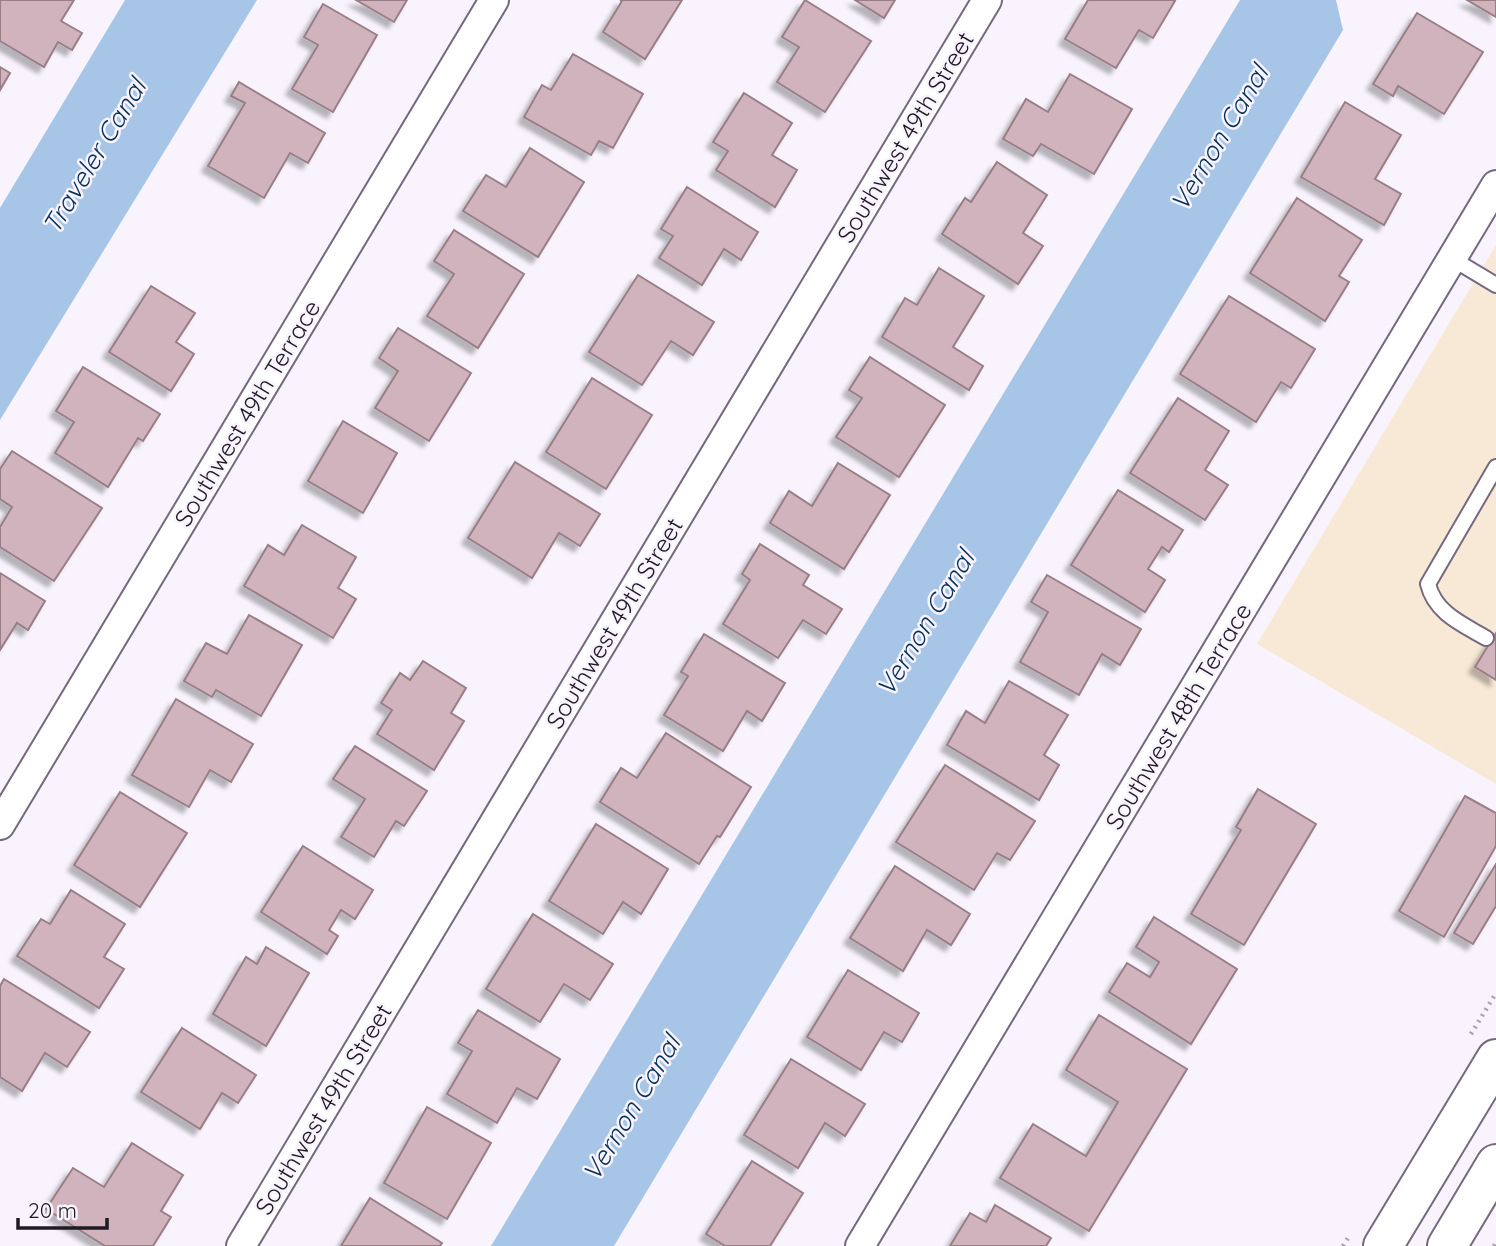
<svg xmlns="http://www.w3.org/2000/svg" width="1496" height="1246" viewBox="0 0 1496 1246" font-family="Quicksand,sans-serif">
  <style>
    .commercial { fill: #f8e9d6 }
    .water { fill: #a7c6e7 }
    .building { fill: #d1b3bd; stroke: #997e86; stroke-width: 2; filter: url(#shadow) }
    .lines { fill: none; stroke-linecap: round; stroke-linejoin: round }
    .lane-casing { stroke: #74697f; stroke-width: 18 }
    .street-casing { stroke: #74697f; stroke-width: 32 }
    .primary-casing { stroke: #74697f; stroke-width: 42 }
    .path { stroke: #a7a2ac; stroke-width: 4.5; stroke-dasharray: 2 5; stroke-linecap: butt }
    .lane { stroke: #fff; stroke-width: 14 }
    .street { stroke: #fff; stroke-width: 28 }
    .primary { stroke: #fff; stroke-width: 38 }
    .labels { text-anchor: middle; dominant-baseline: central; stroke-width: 5; stroke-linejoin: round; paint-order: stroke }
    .street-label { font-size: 24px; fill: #1f1a23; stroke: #f8f3fd }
    .water-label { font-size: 26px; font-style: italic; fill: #03315b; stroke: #f8f3fd }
  </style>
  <defs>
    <filter id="shadow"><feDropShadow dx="-6" dy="6" stdDeviation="2" flood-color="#0004"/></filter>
  </defs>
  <rect width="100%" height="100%" fill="#f8f3fd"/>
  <!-- commercial -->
  <path class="commercial" d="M1496 245V784L1257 644Z"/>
  <!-- water -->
  <g class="water">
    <path d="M125 0H257L0 420V208Z"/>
    <path d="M1240 0H1336L1343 30 614 1246H491Z"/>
  </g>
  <!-- building -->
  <g class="building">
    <path d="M0 0H74L61 21 82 33 72 50 58 42 44 67 0 41Z"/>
    <path d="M356 0H407L394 22Z"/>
    <path d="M620 0H682L645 59 603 32 622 1Z"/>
    <path d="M805 0 871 41 825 112 777 82 799 47 782 37Z"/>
    <path d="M855 0H895L884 18Z"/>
    <path d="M1088 0H1173L1175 1 1153 38 1139 30 1116 68 1065 39Z"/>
    <path d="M1467 0H1496V17Z"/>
    <path d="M323 4 377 35 333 112 292 89 318 45 304 37Z"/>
    <path d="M1417 13 1483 52 1444 114 1398 86 1393 96 1373 84Z"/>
    <path d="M573 54 643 94 613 148 599 141 591 155 524 117 542 85 551 90Z"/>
    <path d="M0 67 10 73 0 90Z"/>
    <path d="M1070 74 1132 109 1094 174 1041 144 1033 156 1003 139 1026 99 1048 112Z"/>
    <path d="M239 82 325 133 308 163 290 153 264 198 208 166 245 103 231 96Z"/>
    <path d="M744 93 792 123 772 155 797 170 775 207 716 170 728 151 713 142Z"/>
    <path d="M1345 102 1401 135 1375 179 1401 194 1384 225 1301 177Z"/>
    <path d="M530 148 584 182 538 257 463 211 486 175 506 187Z"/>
    <path d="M997 162 1047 195 1023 233 1043 246 1018 284 942 234 965 198 971 202Z"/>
    <path d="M687 187 758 232 741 260 724 249 702 285 659 258 673 236 661 229Z"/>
    <path d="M1297 198 1362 240 1339 276 1349 282 1325 321 1250 273Z"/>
    <path d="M454 230 524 274 478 348 427 316 454 274 434 261Z"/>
    <path d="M939 268 984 296 953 347 983 366 969 390 882 337 905 298 917 305Z"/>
    <path d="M638 275 714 322 693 355 671 341 642 385 589 352Z"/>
    <path d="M151 286 195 313 176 342 194 354 171 391 109 352Z"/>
    <path d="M1229 296 1315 349 1291 388 1281 382 1256 422 1180 374Z"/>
    <path d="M398 328 471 373 429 441 375 408 398 371 379 358Z"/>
    <path d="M870 357 945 405 899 477 836 437 862 398 849 390Z"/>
    <path d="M83 367 160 414 143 441 138 438 108 487 55 453 74 422 56 411Z"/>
    <path d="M592 378 652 415 606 489 546 452Z"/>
    <path d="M1178 398 1229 431 1205 470 1228 485 1205 520 1130 473Z"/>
    <path d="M343 421 397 453 363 513 308 481Z"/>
    <path d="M12 451 102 508 54 581 0 547V527L12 507 0 499V469Z"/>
    <path d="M515 462 600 514 580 546 559 533 532 578 468 538Z"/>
    <path d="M838 463 890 495 844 569 770 523 789 491 812 506Z"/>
    <path d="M1118 490 1183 530 1169 552 1162 547 1148 569 1165 580 1145 612 1071 565Z"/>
    <path d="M302 525 356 557 338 588 356 599 333 638 244 586 268 545 284 555Z"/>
    <path d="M760 544 809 575 803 585 842 609 826 634 803 620 778 658 723 624 750 580 742 574Z"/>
    <path d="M0 573 45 601 28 630 17 623 0 650Z"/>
    <path d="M1047 575 1141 629 1120 665 1102 654 1079 695 1020 662 1048 612 1031 602Z"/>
    <path d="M249 615 302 645 261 716 216 690 212 697 184 681 206 643 227 654Z"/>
    <path d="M1496 633V680L1475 667Z"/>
    <path d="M704 634 785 683 762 721 747 711 723 751 664 715 688 676 681 672Z"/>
    <path d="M423 661 466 688 451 713 464 721 434 770 377 734 392 710 381 703 400 673 410 680Z"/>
    <path d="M1009 681 1068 715 1044 755 1059 765 1039 800 947 745 966 711 985 723Z"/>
    <path d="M176 699 253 744 231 782 210 770 189 807 132 775Z"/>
    <path d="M666 733 751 787 720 837 717 836 699 864 600 802 621 768 637 778Z"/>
    <path d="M355 746 427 791 404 826 396 821 374 857 341 837 365 799 333 779Z"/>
    <path d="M945 765 1035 821 1010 860 997 853 974 890 896 842Z"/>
    <path d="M1258 789 1316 824 1244 945 1191 914 1241 830 1236 827Z"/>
    <path d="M120 792 187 833 140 907 74 865Z"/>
    <path d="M1465 796 1496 813V846L1444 937 1399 911Z"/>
    <path d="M596 824 668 869 641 914 623 902 603 934 549 901Z"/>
    <path d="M303 846 373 890 355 919 341 910 329 930 338 936 327 954 261 912Z"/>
    <path d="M1496 864V906L1473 944 1454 933Z"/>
    <path d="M895 866 970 914 951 945 927 930 903 971 850 938Z"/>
    <path d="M71 890 125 924 104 957 124 969 99 1008 17 956 41 919 50 924Z"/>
    <path d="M533 914 613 964 590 1000 564 984 540 1022 486 989Z"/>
    <path d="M1154 917 1237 969 1191 1044 1109 992 1127 963 1150 977 1159 962 1136 947Z"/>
    <path d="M266 947 309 973 266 1046 213 1014 246 957 257 964Z"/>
    <path d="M848 970 919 1013 902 1042 884 1032 861 1070 807 1037Z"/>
    <path d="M4 979 90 1032 67 1067 45 1053 22 1091 0 1077V986Z"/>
    <path d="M478 1010 560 1059 537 1099 517 1088 497 1123 447 1094 472 1051 458 1043Z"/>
    <path d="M1099 1015 1187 1069 1089 1231 1000 1178 1033 1124 1086 1156 1118 1102 1066 1070Z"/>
    <path d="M182 1028 256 1075 238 1103 222 1093 200 1129 141 1092Z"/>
    <path d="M791 1059 865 1104 845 1136 825 1123 798 1168 744 1135Z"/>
    <path d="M427 1107 491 1143 447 1219 384 1183Z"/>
    <path d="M132 1143 183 1175 161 1211 171 1217 153 1246H105L46 1209 73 1168 104 1187Z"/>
    <path d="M752 1161 803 1193 770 1246H725L706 1234Z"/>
    <path d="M370 1198 442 1243 440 1246H341Z"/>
    <path d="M995 1205 1051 1238 1046 1246H950L970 1213 986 1222Z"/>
  </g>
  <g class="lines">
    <!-- lane casing -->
    <g class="lane-casing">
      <g id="lane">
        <path d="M1451 258 1496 285"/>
        <path d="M1486 638C1462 624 1435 613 1428 584L1496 467"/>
      </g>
    </g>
    <!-- street casing -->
    <g class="street-casing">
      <g id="street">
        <path d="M0 825 494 0"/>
        <path d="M241 1246 987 0"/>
        <path d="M860 1246 1496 185"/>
      </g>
    </g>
    <!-- primary casing -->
    <g class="primary-casing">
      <g id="primary">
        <path d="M1383 1246 1496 1059"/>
        <path d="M1447 1246 1496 1164"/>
      </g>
    </g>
    <!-- path -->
    <g class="path">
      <path d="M1471 1034 1496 993"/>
      <path d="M1343 1246 1349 1236"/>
      <path d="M1494 1246 1496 1242"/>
    </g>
    <!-- lane -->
    <use href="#lane" class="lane"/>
    <!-- street -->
    <use href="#street" class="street"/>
    <!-- primary -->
    <use href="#primary" class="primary"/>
  </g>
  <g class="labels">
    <!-- street labels -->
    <g class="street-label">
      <text transform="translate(905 137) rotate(-59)">Southwest 49th Street</text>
      <text transform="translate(247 413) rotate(-59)">Southwest 49th Terrace</text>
      <text transform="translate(614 623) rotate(-59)">Southwest 49th Street</text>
      <text transform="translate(1178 716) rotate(-59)">Southwest 48th Terrace</text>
      <text transform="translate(323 1109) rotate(-59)">Southwest 49th Street</text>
    </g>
    <!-- water labels -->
    <g class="water-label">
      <text transform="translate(1219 138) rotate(-59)">Vernon Canal</text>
      <text transform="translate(94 156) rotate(-59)">Traveler Canal</text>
      <text transform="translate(925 623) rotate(-59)">Vernon Canal</text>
      <text transform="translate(631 1108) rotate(-59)">Vernon Canal</text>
    </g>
  </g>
  <!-- scale -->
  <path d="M18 1218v10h89v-10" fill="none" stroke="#1f1a23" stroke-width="3.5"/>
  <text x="28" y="1218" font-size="21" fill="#1f1a23" stroke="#f8f3fd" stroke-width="5" paint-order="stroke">20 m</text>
</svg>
